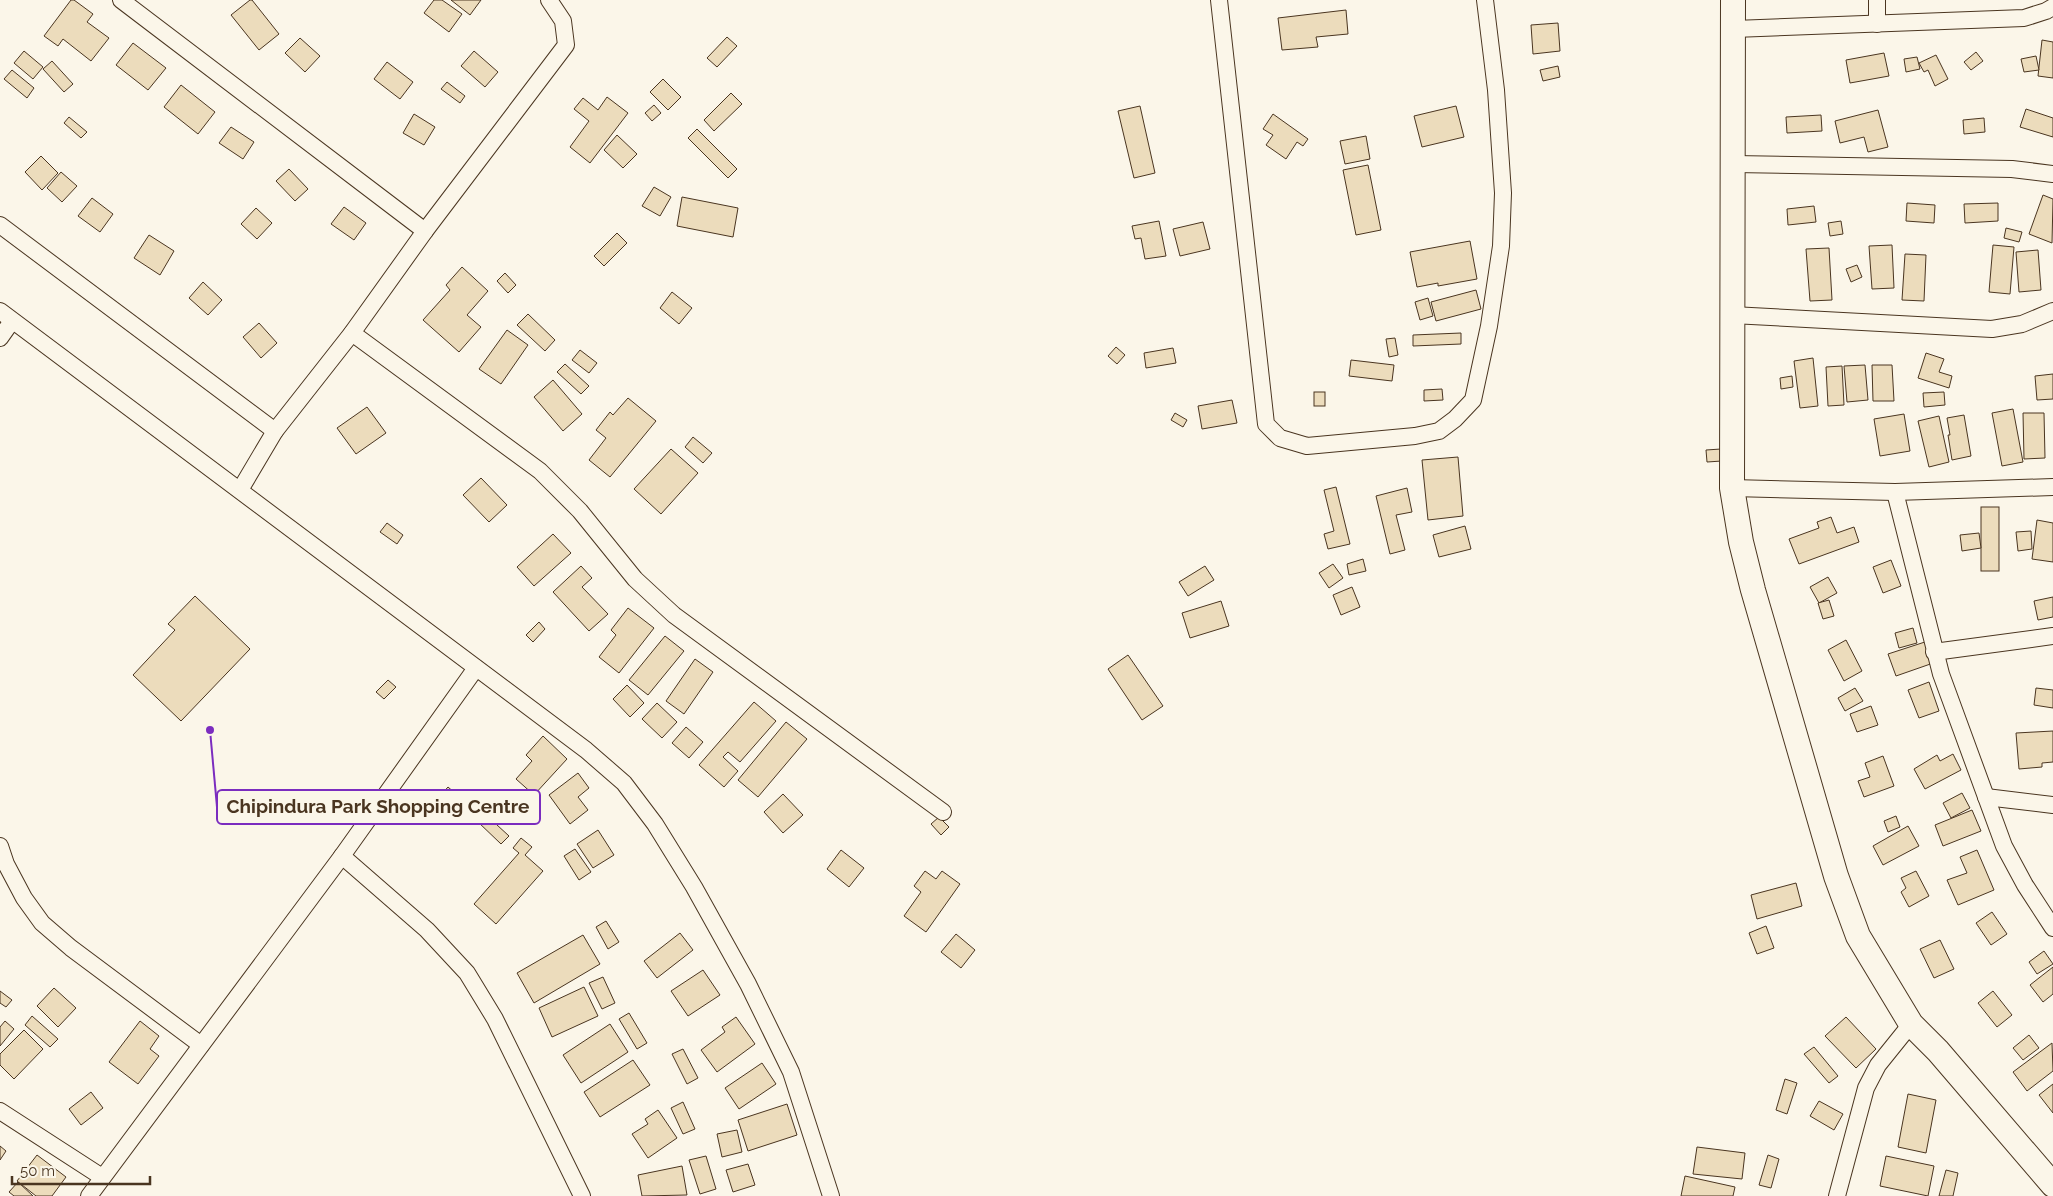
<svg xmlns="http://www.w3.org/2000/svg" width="2053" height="1196" viewBox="0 0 2053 1196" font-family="Raleway,sans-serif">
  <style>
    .building { fill: #ecdcbc; stroke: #4a3520 }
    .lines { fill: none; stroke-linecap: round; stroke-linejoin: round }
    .street-casing { stroke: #4a3520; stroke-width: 18 }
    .secondary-casing { stroke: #4a3520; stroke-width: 26 }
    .street { stroke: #fbf6e9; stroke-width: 16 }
    .secondary { stroke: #fbf6e9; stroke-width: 24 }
    .leader { fill: none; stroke: #7b2cbf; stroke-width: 2 }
    .callout-dot { fill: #7b2cbf; stroke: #fbf6e9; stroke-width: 2 }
    .callout { fill: #fbf6e9; stroke: #7b2cbf; stroke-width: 2 }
    .callout-label { font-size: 19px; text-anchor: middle; font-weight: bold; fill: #4a3520 }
  </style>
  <rect width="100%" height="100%" fill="#fbf6e9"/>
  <!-- building -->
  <g class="building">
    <path d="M71 0H74L93 14 87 22 109 38 91 61 63 39 58 46 44 36Z"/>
    <path d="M250 0H252L279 34 259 50 231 15Z"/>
    <path d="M434 0H442L462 14 449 32 424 13Z"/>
    <path d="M451 0H481L470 15Z"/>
    <path d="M1346 10 1348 34 1316 37 1318 47 1282 50 1278 18Z"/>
    <path d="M1558 23 1560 51 1533 54 1531 25Z"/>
    <path d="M727 37 737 46 717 67 707 58Z"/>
    <path d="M300 38 320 56 305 72 285 53Z"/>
    <path d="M2042 40 2053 42V78L2038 76Z"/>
    <path d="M133 43 166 68 148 90 116 65Z"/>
    <path d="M24 51 43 67 33 79 14 63Z"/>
    <path d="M474 51 498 72 485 87 461 66Z"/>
    <path d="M1976 52 1983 61 1971 70 1964 62Z"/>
    <path d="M1884 53 1889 76 1850 83 1846 60Z"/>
    <path d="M1936 55 1948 79 1935 86 1928 70 1924 72 1919 63Z"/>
    <path d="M2036 56 2039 70 2024 72 2021 59Z"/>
    <path d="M1917 57 1920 69 1906 72 1904 59Z"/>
    <path d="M52 61 73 84 64 92 43 69Z"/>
    <path d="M387 62 413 82 400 99 374 79Z"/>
    <path d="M1558 66 1560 77 1543 81 1540 70Z"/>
    <path d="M12 70 34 88 27 98 4 79Z"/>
    <path d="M663 79 681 97 668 110 650 92Z"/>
    <path d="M447 82 465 96 460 103 441 89Z"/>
    <path d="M181 85 215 112 198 134 164 107Z"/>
    <path d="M731 93 742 104 714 131 704 120Z"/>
    <path d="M607 97 628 113 590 163 570 147 589 121 574 109 583 98 598 110Z"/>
    <path d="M654 105 661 113 652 121 645 113Z"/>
    <path d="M1140 106 1155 173 1134 178 1118 111Z"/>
    <path d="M1456 106 1464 137 1422 147 1414 116Z"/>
    <path d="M2026 109 2053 118V137L2020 127Z"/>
    <path d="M1878 110 1888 147 1868 152 1864 137 1840 143 1835 121Z"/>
    <path d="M414 114 435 127 424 145 403 133Z"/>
    <path d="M1273 114 1308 139 1303 146 1297 142 1286 159 1266 145 1273 135 1263 129Z"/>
    <path d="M1821 115 1822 131 1787 133 1786 117Z"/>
    <path d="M69 117 87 132 81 138 64 123Z"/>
    <path d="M1984 118 1985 132 1964 134 1963 120Z"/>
    <path d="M231 127 254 142 243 159 219 143Z"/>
    <path d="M697 129 737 169 728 178 688 138Z"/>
    <path d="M617 135 637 154 623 168 604 150Z"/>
    <path d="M1366 136 1370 159 1345 164 1340 141Z"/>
    <path d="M41 156 58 173 42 190 25 172Z"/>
    <path d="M1368 165 1381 230 1356 235 1343 170Z"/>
    <path d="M289 169 308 189 295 201 276 181Z"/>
    <path d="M61 172 77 186 62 202 47 188Z"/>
    <path d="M654 187 671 197 660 216 642 206Z"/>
    <path d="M2043 195 2053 199 2052 243 2029 234Z"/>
    <path d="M682 197 738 208 733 237 677 226Z"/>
    <path d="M92 198 113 214 100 232 78 216Z"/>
    <path d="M1907 203 1935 205 1934 223 1906 221Z"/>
    <path d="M1998 203V221L1965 223 1964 204Z"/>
    <path d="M1814 206 1816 222 1788 225 1787 209Z"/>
    <path d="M344 207 366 223 354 240 331 224Z"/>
    <path d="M256 208 272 223 257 239 241 224Z"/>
    <path d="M1159 221 1166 256 1145 259 1141 238 1135 239 1132 226Z"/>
    <path d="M1841 221 1843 234 1830 236 1828 223Z"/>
    <path d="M1203 222 1210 249 1180 256 1173 229Z"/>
    <path d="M2006 228 2022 232 2019 242 2004 238Z"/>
    <path d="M617 233 627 243 604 266 594 256Z"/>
    <path d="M149 235 174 251 160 275 134 258Z"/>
    <path d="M1470 241 1477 279 1438 286V283L1417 287 1410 252Z"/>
    <path d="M1892 245 1894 288 1872 289 1869 246Z"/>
    <path d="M1993 245 2014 247 2010 294 1989 292Z"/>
    <path d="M1829 248 1832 300 1810 301 1806 249Z"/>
    <path d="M2038 250 2041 290 2019 292 2016 252Z"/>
    <path d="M1905 254 1926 255 1924 301 1902 300Z"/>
    <path d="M1857 265 1862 277 1851 282 1846 269Z"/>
    <path d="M462 267 488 291 467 315 481 327 459 352 423 320 450 290 446 285Z"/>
    <path d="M505 273 516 285 508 293 497 281Z"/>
    <path d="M203 282 222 300 208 315 189 298Z"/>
    <path d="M1476 290 1481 309 1436 321 1431 302Z"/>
    <path d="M672 292 692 308 679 324 660 308Z"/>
    <path d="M1428 298 1433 316 1420 320 1415 302Z"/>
    <path d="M528 314 555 340 545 351 517 325Z"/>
    <path d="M259 323 277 343 261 358 243 337Z"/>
    <path d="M507 330 528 345 501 384 479 369Z"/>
    <path d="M1461 333V344L1413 346V335Z"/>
    <path d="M1395 338 1398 355 1389 357 1386 339Z"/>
    <path d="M1116 347 1125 355 1117 364 1108 356Z"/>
    <path d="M1173 348 1176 363 1146 368 1144 353Z"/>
    <path d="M580 350 597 363 589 373 572 360Z"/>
    <path d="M1926 353 1944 359 1939 372 1952 376 1949 388 1918 378Z"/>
    <path d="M1813 358 1818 406 1800 408 1794 361Z"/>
    <path d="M1351 360 1394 365 1392 381 1349 376Z"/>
    <path d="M565 364 589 386 581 394 557 372Z"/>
    <path d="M1865 365 1868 400 1847 402 1844 366Z"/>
    <path d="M1872 365H1892L1894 401H1873Z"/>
    <path d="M1842 366 1844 405 1828 406 1826 367Z"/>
    <path d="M2053 374V399L2037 400 2035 376Z"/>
    <path d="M1792 376 1793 387 1781 389 1780 378Z"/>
    <path d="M553 380 582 414 563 431 534 397Z"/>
    <path d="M1442 389 1443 400 1424 401V390Z"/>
    <rect x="1314" y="392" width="11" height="14"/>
    <path d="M1944 392 1945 405 1924 407 1923 393Z"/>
    <path d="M628 398 656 421 610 477 589 460 606 438 596 430 610 412 613 415Z"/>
    <path d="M1232 400 1237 423 1202 429 1198 406Z"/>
    <path d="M367 407 386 433 356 454 337 428Z"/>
    <path d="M2013 409 2023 462 2002 466 1992 413Z"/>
    <path d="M1175 413 1187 420 1183 427 1171 420Z"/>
    <path d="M2023 413H2044L2045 458 2024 459Z"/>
    <path d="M1904 414 1910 451 1880 456 1874 419Z"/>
    <path d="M1964 415 1971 456 1952 460 1948 435H1950L1947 418Z"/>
    <path d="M1939 416 1949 462 1929 467 1918 421Z"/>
    <path d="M693 437 712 453 703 463 685 447Z"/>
    <path d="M671 449 698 473 661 514 634 489Z"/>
    <path d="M1721 449 1722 461 1707 462 1706 450Z"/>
    <path d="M1458 457 1463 516 1428 520 1422 460Z"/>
    <path d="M481 478 507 505 489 522 463 495Z"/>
    <path d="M1336 487 1350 544 1328 549 1324 534 1334 531 1324 490Z"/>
    <path d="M1407 488 1412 512 1396 515 1405 550 1390 554 1376 496Z"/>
    <rect x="1981" y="507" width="18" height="64"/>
    <path d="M1831 517 1837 533 1854 527 1859 542 1799 564 1789 539 1819 528 1817 522Z"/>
    <path d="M2037 520 2053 523V562L2032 559Z"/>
    <path d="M387 523 403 535 397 544 380 532Z"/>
    <path d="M1465 526 1471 549 1439 557 1433 535Z"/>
    <path d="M2031 531 2032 549 2018 551 2016 532Z"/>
    <path d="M1979 533 1981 548 1962 551 1960 535Z"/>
    <path d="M553 534 571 553 534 586 517 567Z"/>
    <path d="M1363 559 1366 571 1349 575 1347 564Z"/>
    <path d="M1891 560 1901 586 1883 593 1873 567Z"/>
    <path d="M1333 564 1343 578 1329 588 1319 573Z"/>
    <path d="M581 566 592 578 582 587 608 614 589 631 553 592Z"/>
    <path d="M1205 566 1214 580 1188 596 1179 582Z"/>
    <path d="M1828 577 1837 593 1819 603 1810 587Z"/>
    <path d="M1352 587 1360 607 1341 615 1333 595Z"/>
    <path d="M195 596 250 649 181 721 133 675 175 630 168 624Z"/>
    <path d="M2053 597V617L2038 620 2034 601Z"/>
    <path d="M1829 600 1834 616 1823 619 1818 603Z"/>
    <path d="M1221 601 1229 626 1190 638 1182 613Z"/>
    <path d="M628 608 654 628 619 673 599 657 616 635 611 630Z"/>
    <path d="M539 622 545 629 533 642 526 635Z"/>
    <path d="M1913 628 1917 643 1899 648 1895 633Z"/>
    <path d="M665 636 684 651 648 695 629 680Z"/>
    <path d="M1846 640 1862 671 1844 681 1828 650Z"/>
    <path d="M1931 640 1939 661 1896 676 1888 654Z"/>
    <path d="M1128 655 1163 706 1142 720 1108 669Z"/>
    <path d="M695 659 713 672 684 714 666 701Z"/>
    <path d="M388 680 396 687 384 699 376 692Z"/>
    <path d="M1929 682 1939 711 1919 718 1908 690Z"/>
    <path d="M627 685 644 703 630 717 613 699Z"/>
    <path d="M1855 688 1863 701 1845 711 1838 698Z"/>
    <path d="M2036 688 2053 690V708L2034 705Z"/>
    <path d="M754 702 776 721 740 762 728 752 723 757 738 771 724 787 699 765Z"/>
    <path d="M657 703 677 722 662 738 642 719Z"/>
    <path d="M1871 706 1878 725 1857 732 1850 714Z"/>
    <path d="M786 722 807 739 758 797 738 780Z"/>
    <path d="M686 727 703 742 689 758 672 743Z"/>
    <path d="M2053 731V762L2042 763V767L2019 769 2016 733Z"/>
    <path d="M543 736 567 759 534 795 516 779 532 761 526 755Z"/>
    <path d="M1953 754 1961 770 1925 789 1914 769 1937 755 1940 761Z"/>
    <path d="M1883 756 1894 786 1864 797 1858 781 1870 777 1865 763Z"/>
    <path d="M578 773 589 788 578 797 588 810 570 824 549 795Z"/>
    <path d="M448 787 472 808 464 817 440 796Z"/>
    <path d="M1962 793 1970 808 1951 818 1943 803Z"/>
    <path d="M783 794 803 815 783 833 764 812Z"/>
    <path d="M1972 810 1981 831 1943 846 1935 825Z"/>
    <path d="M484 813 509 836 501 844 477 821Z"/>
    <path d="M1896 816 1900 827 1888 832 1884 821Z"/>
    <path d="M939 817 949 827 941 835 931 824Z"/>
    <path d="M1908 826 1919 846 1883 865 1873 846Z"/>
    <path d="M598 830 614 855 593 868 577 844Z"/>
    <path d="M521 838 532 847 525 855 543 871 496 924 474 904 519 853 513 848Z"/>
    <path d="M575 849 591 872 579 880 564 856Z"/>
    <path d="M841 850 864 868 849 887 827 869Z"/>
    <path d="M1977 850 1994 890 1958 905 1947 880 1967 873 1960 857Z"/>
    <path d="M925 871 936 879 942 871 960 884 926 932 904 916 921 892 914 886Z"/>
    <path d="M1916 871 1929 896 1909 907 1901 892 1906 888 1901 878Z"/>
    <path d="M1796 883 1802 906 1757 919 1751 895Z"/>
    <path d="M1992 912 2007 934 1991 945 1976 923Z"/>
    <path d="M606 921 619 942 608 949 596 927Z"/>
    <path d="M1766 926 1774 948 1757 954 1749 933Z"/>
    <path d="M680 933 693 950 657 978 644 961Z"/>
    <path d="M956 934 975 950 961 968 941 952Z"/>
    <path d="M583 935 600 964 534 1003 517 973Z"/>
    <path d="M1940 940 1954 969 1934 978 1920 949Z"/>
    <path d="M2044 951 2053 964 2037 974 2029 962Z"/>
    <path d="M2053 967V994L2043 1002 2030 985Z"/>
    <path d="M703 970 720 995 688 1016 671 991Z"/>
    <path d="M603 977 615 1003 602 1009 589 983Z"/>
    <path d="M584 987 598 1016 552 1037 539 1008Z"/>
    <path d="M54 988 76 1008 58 1027 37 1006Z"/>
    <path d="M0 991 12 1000 6 1007 0 1003Z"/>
    <path d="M1993 991 2012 1015 1997 1027 1978 1003Z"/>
    <path d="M629 1013 647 1043 637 1049 619 1019Z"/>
    <path d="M32 1016 58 1039 50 1047 25 1025Z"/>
    <path d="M736 1017 755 1044 717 1072 701 1050 725 1032 722 1027Z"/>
    <path d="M1846 1017 1876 1049 1856 1068 1825 1036Z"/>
    <path d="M5 1021 14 1029 0 1046V1027Z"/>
    <path d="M140 1021 159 1036 150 1049 159 1056 138 1084 109 1062Z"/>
    <path d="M610 1024 628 1052 581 1083 563 1055Z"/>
    <path d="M24 1030 43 1049 14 1079 0 1065V1054Z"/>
    <path d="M2029 1035 2039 1048 2023 1060 2013 1048Z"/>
    <path d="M2052 1043 2053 1071 2027 1091 2013 1072Z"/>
    <path d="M1814 1047 1838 1076 1829 1083 1804 1054Z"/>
    <path d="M683 1049 698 1078 687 1084 672 1054Z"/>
    <path d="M633 1060 650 1085 600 1117 584 1092Z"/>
    <path d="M762 1063 776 1084 739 1109 725 1088Z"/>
    <path d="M1785 1079 1797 1083 1787 1114 1776 1110Z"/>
    <path d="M2053 1084V1113L2039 1095Z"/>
    <path d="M91 1092 103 1108 81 1125 69 1109Z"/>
    <path d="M1908 1094 1936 1100 1926 1153 1898 1147Z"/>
    <path d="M1819 1101 1843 1114 1834 1130 1810 1116Z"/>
    <path d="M683 1102 695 1129 683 1134 671 1108Z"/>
    <path d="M787 1104 797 1135 748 1151 738 1120Z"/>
    <path d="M658 1110 677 1138 648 1158 632 1134 648 1124 645 1119Z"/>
    <path d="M737 1130 742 1152 722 1157 717 1134Z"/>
    <path d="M0 1146 6 1151 0 1160Z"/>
    <path d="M1697 1147 1745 1153 1742 1179 1693 1174Z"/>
    <path d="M37 1155 66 1177 52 1196H36L17 1181Z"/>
    <path d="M1768 1155 1779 1159 1771 1188 1759 1185Z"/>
    <path d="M706 1156 716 1189 700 1194 689 1160Z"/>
    <path d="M1886 1156 1934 1166 1928 1196 1880 1186Z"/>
    <path d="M748 1164 755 1185 733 1192 726 1170Z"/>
    <path d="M682 1166 687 1195 642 1196 638 1175Z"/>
    <path d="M1946 1170 1958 1173 1953 1196H1939Z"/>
    <path d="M1685 1176 1735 1187 1733 1196H1681Z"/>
    <path d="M18 1182 33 1196H14L9 1192Z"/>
  </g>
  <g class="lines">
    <!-- street casing -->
    <g class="street-casing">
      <g id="street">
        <path d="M121 0 425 231"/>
        <path d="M1219 0 1266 424 1280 438 1307 446 1415 436 1439 431 1455 419 1473 400 1489 326 1501 246 1503 193 1496 90 1485 0"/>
        <path d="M1877 0V24"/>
        <path d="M1734 29 2024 18 2046 11 2053 7"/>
        <path d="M1734 164 2012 169 2053 174"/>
        <path d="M0 225 275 431"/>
        <path d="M0 311 586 750 624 783 655 824 694 887 748 984 791 1072 831 1196"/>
        <path d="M1732 315 1992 329 2022 324 2053 311"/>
        <path d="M352 333 540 471 580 511 635 579 674 615 943 812"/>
        <path d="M0 338 12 321"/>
        <path d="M1732 488 1895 492 2053 487"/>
        <path d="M240 490 275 431 352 333 425 231 566 45 563 21 549 0"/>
        <path d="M1895 492 1941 674 2004 846 2025 885 2053 928"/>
        <path d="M1934 652 2053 636"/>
        <path d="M1986 797 2053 805"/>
        <path d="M0 846 6 864 24 898 42 923 71 948 201 1045"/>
        <path d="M342 856 427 930 467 973 495 1019 582 1196"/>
        <path d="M0 1111 102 1177"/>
        <path d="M89 1196 342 856 476 668"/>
        <path d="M1837 1196 1866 1088 1878 1065 1911 1024"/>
      </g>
    </g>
    <!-- secondary casing -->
    <g class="secondary-casing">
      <path id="secondary" d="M1733 0 1732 488 1741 542 1753 590 1836 876 1858 936 1911 1024 1938 1051 2053 1185"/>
    </g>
    <!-- street -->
    <use href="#street" class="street"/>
    <!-- secondary -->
    <use href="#secondary" class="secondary"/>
  </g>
  <!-- callouts -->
  <path class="leader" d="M210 730L217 807"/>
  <circle class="callout-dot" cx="210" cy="730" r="5"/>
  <rect class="callout" x="217" y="790" width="323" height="34" rx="5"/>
  <g class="callout-label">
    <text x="378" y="813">Chipindura Park Shopping Centre</text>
  </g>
  <!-- scale -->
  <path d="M12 1176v8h138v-8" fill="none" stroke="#4a3520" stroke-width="2.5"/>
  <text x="20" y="1176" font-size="15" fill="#4a3520" stroke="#fbf6e9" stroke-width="4" paint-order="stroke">50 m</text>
</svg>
